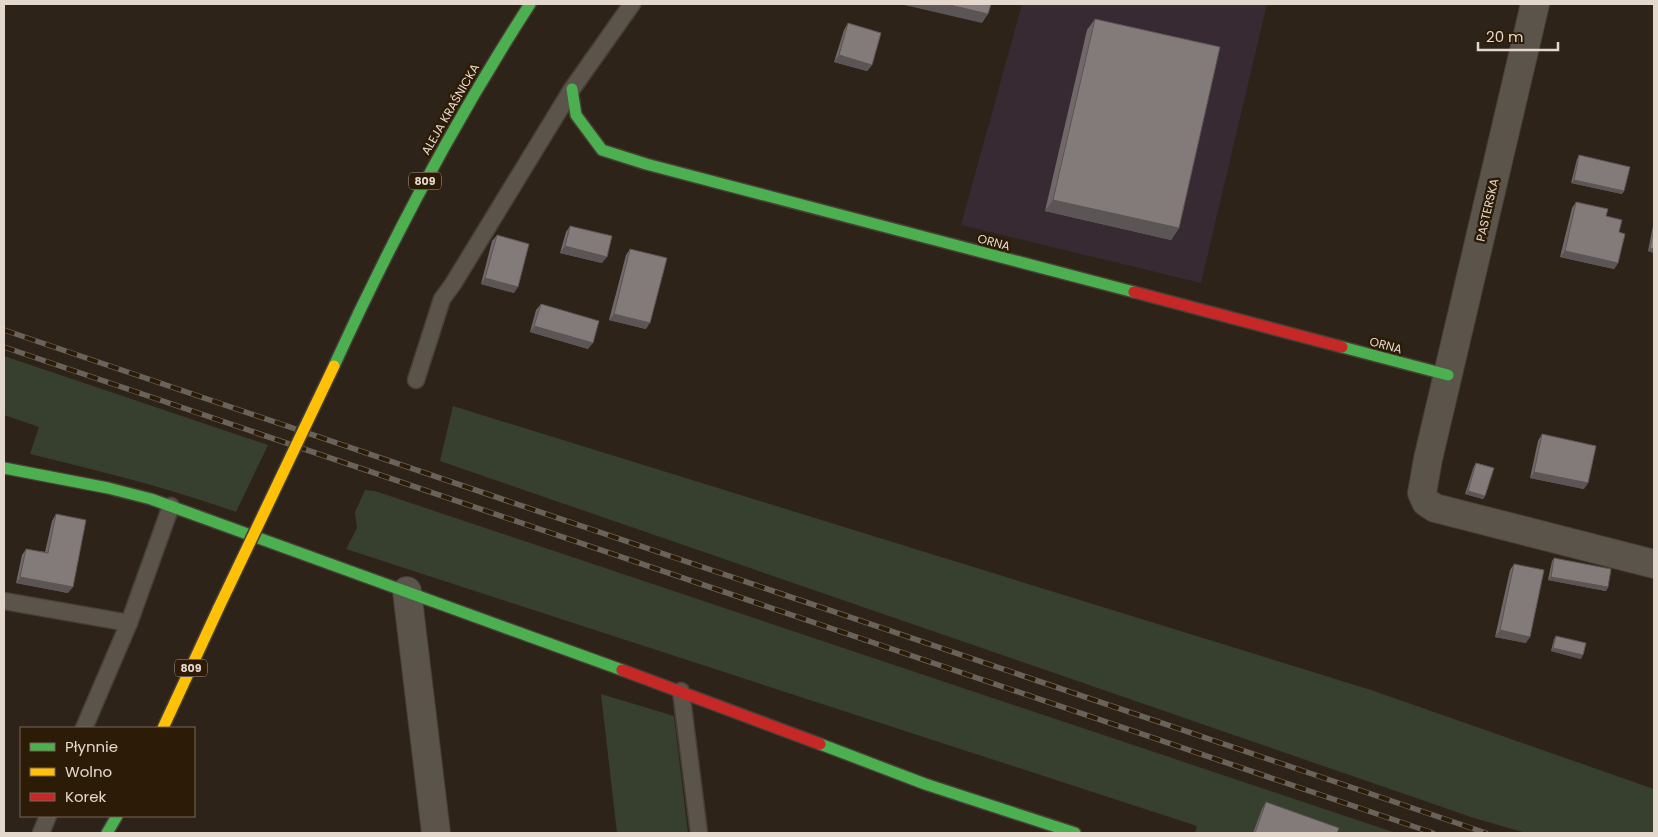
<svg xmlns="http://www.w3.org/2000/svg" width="1658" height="837" viewBox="0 0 1658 837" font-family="Poppins,sans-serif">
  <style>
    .industrial { fill: #382a33 }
    .green { fill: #373f2f }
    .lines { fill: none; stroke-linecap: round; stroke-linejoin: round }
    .lane-casing { stroke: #473e36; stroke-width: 19 }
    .street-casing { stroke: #473e36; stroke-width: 30 }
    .fast-casing { stroke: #473e36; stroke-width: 14 }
    .slow-casing { stroke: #473e36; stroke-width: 14 }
    .jam-casing { stroke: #473e36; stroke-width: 14 }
    .lane { stroke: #5b544b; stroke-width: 16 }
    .street { stroke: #5b544b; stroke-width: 28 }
    .fast { stroke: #4caf50; stroke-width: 11 }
    .slow { stroke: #ffc107; stroke-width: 11 }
    .jam { stroke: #c62828; stroke-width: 11 }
    .rail-casing { stroke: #6a635a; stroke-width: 5.5 }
    .rail { stroke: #2c1b06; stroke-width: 4; stroke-dasharray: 11; stroke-linecap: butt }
    .slow-bridge-casing { stroke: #473e36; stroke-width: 14; stroke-linecap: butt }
    .slow-bridge { stroke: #ffc107; stroke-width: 11 }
    .wall { fill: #716969 }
    .shaded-wall { fill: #5c5555 }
    .building { fill: #837a7a; stroke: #5c5555 }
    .labels { text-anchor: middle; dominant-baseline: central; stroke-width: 5; stroke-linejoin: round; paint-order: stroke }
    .shield { fill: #2c1b06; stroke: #ad9f91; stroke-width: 1 }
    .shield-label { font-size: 11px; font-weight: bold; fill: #e4d8cc }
    .street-label { font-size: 12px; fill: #e4d8cc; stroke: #2c1b06 }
  </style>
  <rect width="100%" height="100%" fill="#2e2318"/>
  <!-- industrial -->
  <path class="industrial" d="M1022 4H1267L1201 283 961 225Z"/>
  <!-- green -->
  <g class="green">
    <path d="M4 356 268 445 236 512C169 488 100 471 30 454L39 427 4 415Z"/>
    <path d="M453 406 1371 690 1654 789V833H1526L1474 818 440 461Z"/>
    <path d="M365 490 375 491 1396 833H1195L1197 826 346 549 357 528 355 512Z"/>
    <path d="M601 694 674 716 688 833H617Z"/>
  </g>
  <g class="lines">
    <!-- lane casing -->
    <g class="lane-casing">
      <g id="lane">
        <path d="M416 380 442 299 453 284 572 89 632 4"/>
        <path d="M4 601 129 623"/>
        <path d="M681 691 699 833"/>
        <path d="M84 728 129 623 171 506"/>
        <path d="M41 833 48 816"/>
      </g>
    </g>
    <!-- street casing -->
    <g class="street-casing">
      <g id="street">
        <path d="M1535 4 1428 459 1422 493 1426 502 1435 508 1654 564"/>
        <path d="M407 591 436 833"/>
      </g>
    </g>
    <!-- fast casing -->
    <g class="fast-casing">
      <g id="fast">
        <path d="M572 89 576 115 602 150 646 164 1134 292"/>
        <path d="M1342 347 1448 375"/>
        <path d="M334 366C391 241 455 120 530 4"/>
        <path d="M4 468 108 488 151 499 622 670"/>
        <path d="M820 744 925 784 1075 833"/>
        <path d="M107 833 117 816"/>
      </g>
    </g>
    <!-- slow casing -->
    <g class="slow-casing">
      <path id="slow" d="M163 728 219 607"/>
    </g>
    <!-- jam casing -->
    <g class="jam-casing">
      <g id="jam">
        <path d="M1134 292 1342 347"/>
        <path d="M622 670 820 744"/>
      </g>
    </g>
    <!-- lane -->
    <use href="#lane" class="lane"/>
    <!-- street -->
    <use href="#street" class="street"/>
    <!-- fast -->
    <use href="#fast" class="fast"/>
    <!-- slow -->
    <use href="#slow" class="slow"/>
    <!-- jam -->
    <use href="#jam" class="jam"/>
    <!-- rail casing -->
    <g class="rail-casing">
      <g id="rail">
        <path d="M4 330 1486 833"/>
        <path d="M4 347 1433 833"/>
      </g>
    </g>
    <!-- rail -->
    <use href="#rail" class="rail"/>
    <!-- slow-bridge casing -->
    <g class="slow-bridge-casing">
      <path id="slow-bridge" d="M219 607 334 366"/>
    </g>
    <!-- slow-bridge -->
    <use href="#slow-bridge" class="slow-bridge"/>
  </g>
  <!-- wall -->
  <g class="wall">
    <path d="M1095 19 1179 228 1171 240 1045 211 1087 30Z"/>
    <path d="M848 23 872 65 867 71 834 62 844 30Z"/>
    <path d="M1579 155 1624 191 1622 194 1571 183 1577 159Z"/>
    <path d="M1576 202 1606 216 1619 232 1618 263 1614 269 1560 257 1572 208Z"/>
    <path d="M1654 221V253L1648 251Z"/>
    <path d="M570 226 602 263 560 253 566 232Z"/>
    <path d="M497 235 514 293 481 284 492 241Z"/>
    <path d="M630 249 646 329 609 320 626 255Z"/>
    <path d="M541 304 588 349 530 332 536 310Z"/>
    <path d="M1542 434 1584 489 1530 478 1538 441Z"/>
    <path d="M1476 463 1485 496 1483 499 1465 494 1474 466Z"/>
    <path d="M56 514 68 593 16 583 22 555 26 549 45 552 52 521Z"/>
    <path d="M1554 558 1608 587 1606 591 1548 580 1552 561Z"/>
    <path d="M1514 564 1526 643 1495 637 1510 570Z"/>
    <path d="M1556 636 1581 659 1551 651 1554 639Z"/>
    <path d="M1266 802 1337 833H1253L1262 809Z"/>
  </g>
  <!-- shaded-wall -->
  <g class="shaded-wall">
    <path d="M900 4H945L988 14 982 23Z"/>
    <path d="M839 55 872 65 867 71 834 62Z"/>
    <path d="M1574 180 1624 191 1622 194 1571 183Z"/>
    <path d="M1053 200 1179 228 1171 240 1045 211Z"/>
    <path d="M565 246 607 257 602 263 560 253Z"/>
    <path d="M1650 248 1654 249V253L1648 251Z"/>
    <path d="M1565 251 1618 263 1614 269 1560 257Z"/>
    <path d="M485 278 518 287 514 293 481 284Z"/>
    <path d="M614 314 650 323 646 329 609 320Z"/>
    <path d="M534 326 593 343 588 349 530 332Z"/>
    <path d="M1534 472 1588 483 1584 489 1530 478Z"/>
    <path d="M1468 491 1485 496 1483 499 1465 494Z"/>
    <path d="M20 577 73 587 68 593 16 583Z"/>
    <path d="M1551 577 1608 587 1606 591 1548 580Z"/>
    <path d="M1500 630 1530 637 1526 643 1495 637Z"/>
    <path d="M1553 648 1583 655 1581 659 1551 651Z"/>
  </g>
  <!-- building -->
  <g class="building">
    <path d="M945 4H991L988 14Z"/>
    <path d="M1095 19 1220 47 1179 228 1053 200Z"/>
    <path d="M848 23 881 33 872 65 839 55Z"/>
    <path d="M1579 155 1630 167 1624 191 1574 180Z"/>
    <path d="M1576 202 1608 209 1606 216 1622 220 1619 232 1625 234 1618 263 1565 251Z"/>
    <path d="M570 226 612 236 607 257 565 246Z"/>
    <path d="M1654 228V249L1650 248Z"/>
    <path d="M497 235 529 244 518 287 485 278Z"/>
    <path d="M630 249 667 258 650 323 614 314Z"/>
    <path d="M541 304 599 321 593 343 534 326Z"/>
    <path d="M1542 434 1596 446 1588 483 1534 472Z"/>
    <path d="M1476 463 1494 468 1485 496 1468 491Z"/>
    <path d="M56 514 86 520 73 587 20 577 26 549 48 553Z"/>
    <path d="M1554 558 1611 569 1608 587 1551 577Z"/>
    <path d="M1514 564 1544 570 1530 637 1500 630Z"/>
    <path d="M1556 636 1586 643 1583 655 1553 648Z"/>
    <path d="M1266 802 1339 828 1337 833H1255Z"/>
  </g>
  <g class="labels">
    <!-- shield labels -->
    <g class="shield">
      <rect x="409" y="172.5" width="32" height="17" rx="4"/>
      <rect x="175" y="659.5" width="32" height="17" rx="4"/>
    </g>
    <g class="shield-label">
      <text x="425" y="181">809</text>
      <text x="191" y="668">809</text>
    </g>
    <!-- street labels -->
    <g class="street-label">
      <text transform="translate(450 109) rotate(-60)">ALEJA KRAŚNICKA</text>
      <text transform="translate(1487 210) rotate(-77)">PASTERSKA</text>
      <text transform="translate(994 242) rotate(15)">ORNA</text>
      <text transform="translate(1386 345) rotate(15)">ORNA</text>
    </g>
  </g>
  <!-- border -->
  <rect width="1658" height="837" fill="none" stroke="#e4d8cc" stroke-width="10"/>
  <!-- legend -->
  <rect x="20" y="727" width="175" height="90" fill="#2c1b06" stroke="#766755"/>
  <rect x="30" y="743" width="25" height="8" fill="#4caf50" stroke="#766755"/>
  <text x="65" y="752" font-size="15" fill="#e4d8cc">Płynnie</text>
  <rect x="30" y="768" width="25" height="8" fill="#ffc107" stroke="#766755"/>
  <text x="65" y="777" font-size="15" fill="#e4d8cc">Wolno</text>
  <rect x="30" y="793" width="25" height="8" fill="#c62828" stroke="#766755"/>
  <text x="65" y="802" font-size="15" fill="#e4d8cc">Korek</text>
  <!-- scale -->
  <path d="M1478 42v8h80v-8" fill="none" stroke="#e4d8cc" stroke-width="2.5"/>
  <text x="1486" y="42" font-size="15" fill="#e4d8cc" stroke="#2c1b06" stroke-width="4" paint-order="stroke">20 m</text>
</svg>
